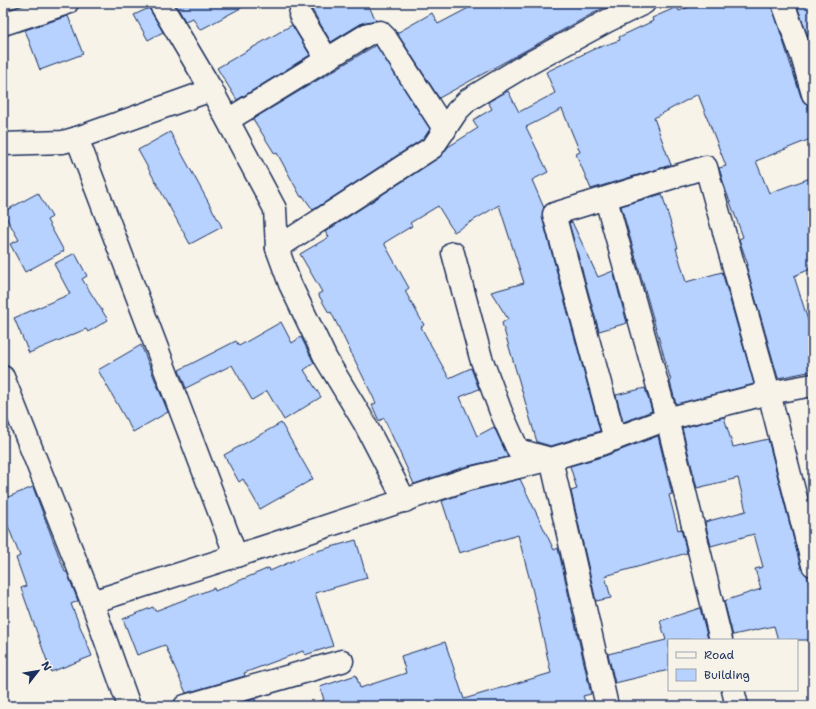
<svg xmlns="http://www.w3.org/2000/svg" width="816" height="709" viewBox="0 0 816 709" font-family="'Shantell Sans',sans-serif">
  <style>
    .building { fill: #b7d2ff; stroke: #1b2f5e }
    .lines { fill: none; stroke-linecap: round; stroke-linejoin: round }
    .minor-casing { stroke: #1b2f5e; stroke-width: 25 }
    .minor { stroke: #f7f3e8; stroke-width: 22 }
  </style>
  <rect width="100%" height="100%" fill="#f7f3e8"/>
  <filter id="ink" filterUnits="userSpaceOnUse"><feTurbulence type="fractalNoise" baseFrequency=".025" numOctaves="2"/><feDisplacementMap in="SourceGraphic" scale="8" xChannelSelector="R" yChannelSelector="G"/><feConvolveMatrix kernelMatrix="1 2 1 2 8 2 1 2 1" color-interpolation-filters="sRGB"/></filter>
  <g filter="url(#ink)">
    <!-- building -->
    <g class="building">
      <path d="M175 3H250L200 30 193 18 185 21Z"/>
      <path d="M302 3H367L376 20 362 23 331 42 311 8Z"/>
      <path d="M478 3H612L439 98 397 33 432 13 438 24Z"/>
      <path d="M699 3H771L801 97 807 104 813 120V138L756 161 769 193 813 177V268L794 276 813 336V371L778 378 746 265H748L739 239 743 237 726 191 719 168 726 166 698 94 654 118 671 165 591 189 576 154 580 152 562 109 526 127 548 172 532 180 544 208 542 217 600 431 551 446 537 442 502 323 508 319 491 292 524 283 499 205 454 232 438 206 410 223 412 226 384 243 409 288 405 291 424 325 421 327 449 378 471 368 479 389 460 397 477 436 494 427 508 457 464 467 414 484 384 418 379 421 372 405 376 403 331 312 329 313 318 294 322 292 300 254 329 237 325 232 440 157 448 147 478 128 473 120 492 109 488 102 508 91 519 112 555 93 546 72 594 49 620 40 619 37 653 21 652 18 677 7 679 11Z"/>
      <path d="M796 3H813V50Z"/>
      <path d="M149 8 163 32 148 40 134 15Z"/>
      <path d="M68 16 83 54 40 70 25 30Z"/>
      <path d="M292 25 310 55 237 100 217 68Z"/>
      <path d="M376 45 430 129 424 138 313 210 303 196 301 197 277 153 275 154 253 119Z"/>
      <path d="M170 132 222 227 190 244 138 150Z"/>
      <path d="M38 193 52 217 47 220 64 251 25 272 10 244 19 240 3 212Z"/>
      <path d="M662 194 678 248H676L686 282 722 272 754 384 676 404 670 382 671 381 621 206Z"/>
      <path d="M572 222 598 277 613 271 627 323 599 331 569 223Z"/>
      <path d="M75 253 87 276 82 279 108 320 88 332 86 329 29 353 14 318 70 294 54 264Z"/>
      <path d="M281 322 292 343 301 337 314 363 304 370 321 397 284 420 267 391 252 400 232 365 186 388 179 370 236 341 239 346Z"/>
      <path d="M141 345 168 412 133 432 98 370Z"/>
      <path d="M645 388 652 411 623 422 616 395Z"/>
      <path d="M724 417 733 447 768 439 801 568 807 576 813 595V640H778L774 626 733 635 732 632 724 601 761 589 755 569 763 567 754 534 711 546 705 522 746 511 738 478 697 488 682 428Z"/>
      <path d="M281 423 313 479 260 509 243 479 239 482 224 455Z"/>
      <path d="M658 436 672 494 669 495 678 530 681 529 687 553 605 576 611 598 596 601 571 491 577 489 570 466 605 456Z"/>
      <path d="M520 479 554 550 558 548 591 694 583 696 587 706H317L316 703 324 700 320 687 356 675 360 688 406 673 401 656 445 642 464 699 551 673 533 592 518 535 459 553 442 501 471 491Z"/>
      <path d="M33 487 65 572H67L78 601 71 604 92 656 51 672 21 588 26 586 16 558 20 556 3 514V499Z"/>
      <path d="M356 540 367 578 315 593 333 646 305 655 303 651 244 673 245 676 186 693 165 645 137 655 123 619 153 607 155 611 214 588 215 591 269 568 270 571 310 553Z"/>
      <path d="M700 608 708 639 669 640V670L615 683 608 654 666 640 660 621Z"/>
      <path d="M255 699 257 706H230Z"/>
    </g>
    <g class="lines">
      <!-- minor casing -->
      <g class="minor-casing">
        <g id="minor">
          <path d="M160 3 211 89"/>
          <path d="M783 3 802 56 813 94"/>
          <path d="M300 15 327 59"/>
          <path d="M3 24 67 3"/>
          <path d="M228 120 368 34 380 32 385 37 445 130"/>
          <path d="M77 138 236 556"/>
          <path d="M3 144 63 142 77 138 200 94 211 89 275 209 277 248 433 147 457 111 468 100 519 69 607 21 644 3"/>
          <path d="M606 199 667 419 721 640"/>
          <path d="M277 248 290 284 326 359 364 422 405 501"/>
          <path d="M453 253 481 358 501 412 518 450 551 459 601 444 667 419 769 393 813 385"/>
          <path d="M3 377 92 602 129 706"/>
          <path d="M615 439 554 214 706 167 769 393 813 565"/>
          <path d="M92 602 270 545 468 479 551 459 607 706"/>
          <path d="M733 690 737 706"/>
          <path d="M185 706 342 661"/>
        </g>
      </g>
      <!-- minor -->
      <use href="#minor" class="minor"/>
    </g>
  </g>
  <!-- margin -->
  <rect width="816" height="709" fill="none" stroke="#f7f3e8" stroke-width="16"/>
  <rect x="8" y="8" width="800" height="693" fill="none" stroke="#1b2f5e" stroke-width="1.5" filter="url(#ink)"/>
  <!-- legend -->
  <rect x="668" y="639" width="130" height="52" fill="#f7f3e8" stroke="#9fa5b1"/>
  <rect x="676" y="652" width="20" height="6" fill="#f7f3e8" stroke="#9fa5b1"/>
  <text x="704" y="659" font-size="12" fill="#1b2f5e">Road</text>
  <rect x="676" y="669" width="20" height="12" fill="#b7d2ff" stroke="#9fa5b1"/>
  <text x="704" y="679" font-size="12" fill="#1b2f5e">Building</text>
  <!-- north arrow -->
  <g transform="translate(38 671) rotate(59)" stroke="#f7f3e8" stroke-width="3" paint-order="stroke">
  <path d="M0-3L7 15L0 10L-7 15Z" fill="#1b2f5e"/>
  <text y="-6" font-size="11" font-weight="bold" text-anchor="middle" fill="#1b2f5e">N</text>
  </g>
</svg>
